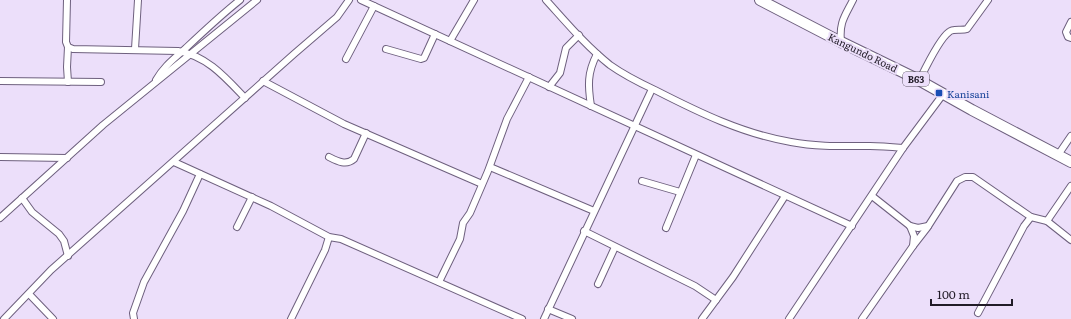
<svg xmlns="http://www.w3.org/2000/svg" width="1071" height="319" viewBox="0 0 1071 319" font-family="Literata,serif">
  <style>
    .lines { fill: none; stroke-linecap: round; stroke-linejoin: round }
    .minor-casing { stroke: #6e607e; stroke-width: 8 }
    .trunk-casing { stroke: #6e607e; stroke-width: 12 }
    .minor { stroke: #fff; stroke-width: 6 }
    .trunk { stroke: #fff; stroke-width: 10 }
    .transit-dot { fill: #1a4fb4; stroke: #ecdffa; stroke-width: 1.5 }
    .labels { text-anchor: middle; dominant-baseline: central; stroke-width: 4; stroke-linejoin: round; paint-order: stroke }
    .shield { fill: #ecdffa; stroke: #5e5666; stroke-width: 1 }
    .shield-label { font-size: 9px; font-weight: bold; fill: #211b27 }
    .street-label { font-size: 10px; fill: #211b27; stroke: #ecdffa }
    .transit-label { font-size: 10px; fill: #164399; stroke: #ecdffa; text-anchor: start }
  </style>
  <rect width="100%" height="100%" fill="#ecdffa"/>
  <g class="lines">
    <!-- minor casing -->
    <g class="minor-casing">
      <g id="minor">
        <path d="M67 0 66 42 68 47 73 49 178 51C207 56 225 77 245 98"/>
        <path d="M361 0 852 226"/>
        <path d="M546 0C566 22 586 46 610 65 624 75 640 83 655 90 698 112 743 134 791 142 817 147 844 146 870 146 881 146 892 147 903 148"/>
        <path d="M1071 22 1066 32 1068 37 1071 38"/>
        <path d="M450 41 474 0"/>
        <path d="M841 42C839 22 845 16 853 0"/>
        <path d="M135 49 138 0"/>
        <path d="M386 49 421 59 424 58 435 34"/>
        <path d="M346 59 374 6"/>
        <path d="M156 80C164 66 174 59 186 48 203 32 221 15 240 0"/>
        <path d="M0 81 101 82"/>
        <path d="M263 81 344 124 482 184"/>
        <path d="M919 81C925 69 939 39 949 32 953 28 962 31 967 29L988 0"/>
        <path d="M68 82 67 67 68 47"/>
        <path d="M549 87 560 73 566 48 579 35"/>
        <path d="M591 106C588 86 587 73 597 54"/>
        <path d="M1058 155 1071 136"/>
        <path d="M0 157 67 158"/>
        <path d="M329 157C337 161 346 166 354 159L366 133"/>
        <path d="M174 162 271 206 329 237 341 239 522 319"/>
        <path d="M490 167 594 211"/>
        <path d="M642 181 680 192"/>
        <path d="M22 198 32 212 59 234 64 241 68 256"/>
        <path d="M0 218 103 125 257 0"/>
        <path d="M1047 221 1071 186"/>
        <path d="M910 226 918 228 928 226"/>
        <path d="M237 227 252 197"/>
        <path d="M666 228 696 155"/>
        <path d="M584 231 695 286 716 300"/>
        <path d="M913 246 927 228 957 181 965 177H973L1031 217"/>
        <path d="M439 282 460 239 463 223 470 213 488 171 507 119 529 77"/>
        <path d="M598 284 615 247"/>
        <path d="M29 294 53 319"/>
        <path d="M548 309 572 319"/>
        <path d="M978 313 1024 226 1031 217 1047 221 1071 240"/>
        <path d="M4 319 51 270 294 54 337 17 349 0"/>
        <path d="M134 319 133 313 144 282 183 211 200 174"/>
        <path d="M291 319 325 250 329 237"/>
        <path d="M544 319 652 89"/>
        <path d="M702 319 733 277 785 196"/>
        <path d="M789 319 903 148 944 93"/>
        <path d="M862 319 913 246 914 236 910 226 872 196"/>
      </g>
    </g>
    <!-- trunk casing -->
    <g class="trunk-casing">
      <path id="trunk" d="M760 0 841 42 915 78 972 110 1071 162"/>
    </g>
    <!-- minor -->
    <use href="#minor" class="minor"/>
    <!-- trunk -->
    <use href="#trunk" class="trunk"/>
  </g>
  <!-- markers -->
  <rect class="transit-dot" x="935" y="89" width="8" height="8" rx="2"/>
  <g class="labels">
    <!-- shield labels -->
    <rect class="shield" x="903" y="72" width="26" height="14" rx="3"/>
    <g class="shield-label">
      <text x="916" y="79">B63</text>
    </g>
    <!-- street labels -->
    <g class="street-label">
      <text transform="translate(863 52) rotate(26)">Kangundo Road</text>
    </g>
    <!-- transit labels -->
    <g class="transit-label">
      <text x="947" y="93">Kanisani</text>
    </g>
  </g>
  <!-- scale -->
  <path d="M931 299v6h81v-6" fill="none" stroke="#211b27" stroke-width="2"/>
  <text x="937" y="299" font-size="12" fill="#211b27" stroke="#ecdffa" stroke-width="3" paint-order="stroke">100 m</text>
</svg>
